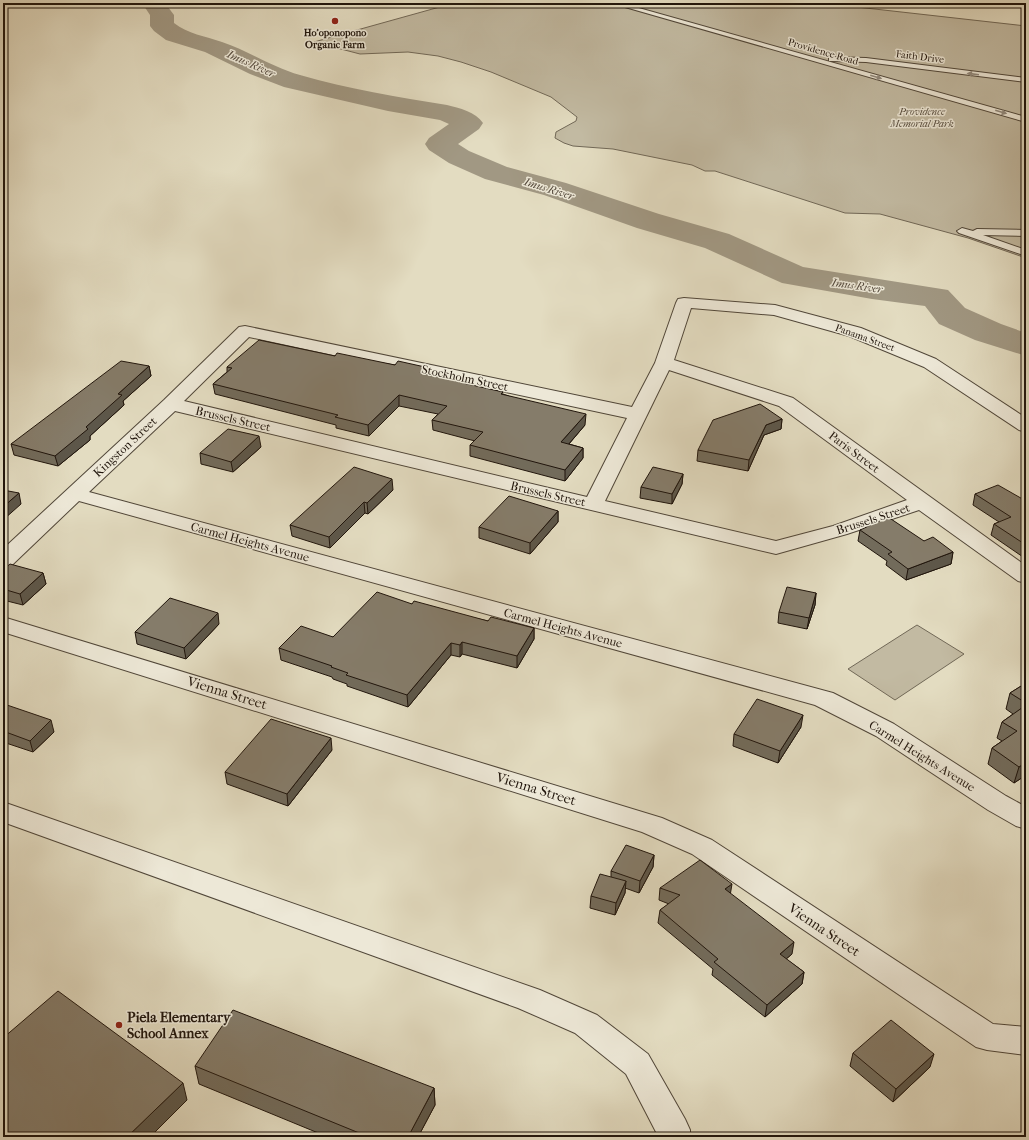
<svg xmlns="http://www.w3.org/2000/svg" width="1029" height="1140" viewBox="0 0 1029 1140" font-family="'IM FELL French Canon',serif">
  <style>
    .green { fill: #c2baa2; stroke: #716857 }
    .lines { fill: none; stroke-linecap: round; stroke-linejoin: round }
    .river { fill: #a19883; fill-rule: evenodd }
    .lane-casing { stroke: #514739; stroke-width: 2 }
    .street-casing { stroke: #514739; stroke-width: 2 }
    .lane { fill: #ede8d7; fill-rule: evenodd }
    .street { fill: #ede8d7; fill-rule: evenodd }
    .wall { fill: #726b5b; stroke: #20150c }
    .shaded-wall { fill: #5d574a; stroke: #20150c }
    .building { fill: #857c6a; stroke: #20150c }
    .oneway { fill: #91897c }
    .poi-dot { fill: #8f2418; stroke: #ede8d7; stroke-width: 1.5 }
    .labels { text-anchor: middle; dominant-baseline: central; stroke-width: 3; stroke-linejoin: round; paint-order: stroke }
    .far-poi-label { font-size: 10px; font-weight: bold; fill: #20150c; stroke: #ede8d7 }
    .far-street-label { font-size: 10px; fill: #20150c; stroke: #ede8d7 }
    .far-park-label { font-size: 10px; font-style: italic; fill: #594f40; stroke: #ede8d7 }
    .far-water-label { font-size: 11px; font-style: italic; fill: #54493c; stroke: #ede8d7 }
    .street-label { font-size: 12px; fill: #20150c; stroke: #ede8d7 }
    .near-street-label { font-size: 14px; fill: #20150c; stroke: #ede8d7 }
    .near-poi-label { font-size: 14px; font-weight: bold; fill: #20150c; stroke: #ede8d7; text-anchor: start }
  </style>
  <rect width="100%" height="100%" fill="#e3dcc1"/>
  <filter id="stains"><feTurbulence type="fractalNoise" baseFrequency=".005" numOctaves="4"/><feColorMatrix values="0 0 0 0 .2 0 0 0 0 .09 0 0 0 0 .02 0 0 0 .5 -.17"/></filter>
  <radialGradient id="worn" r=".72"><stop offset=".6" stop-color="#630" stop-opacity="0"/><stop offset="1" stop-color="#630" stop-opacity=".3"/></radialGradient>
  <!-- green -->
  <g class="green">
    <path d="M454 3H821L1026 26V258L968 238 880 214 845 213 715 171H705L692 165 613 149 573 146 564 143 555 138 556 132 576 121 577 117 551 97 491 72 461 62 438 56 408 52 360 54 314 42Z"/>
    <path d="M917 625 964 654 895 700 848 669Z"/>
  </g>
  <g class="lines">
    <!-- river -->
    <path class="river" d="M142 3H165L174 15V23C188 34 205 36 222 42 249 51 272 67 300 75 348 89 398 97 447 105 459 108 476 112 483 123L479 129 458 144 469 151 507 167 566 183 659 214 729 234 803 267 948 290 965 308 1001 324 1026 333V356L975 340 939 324 925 306 872 299 782 283 705 248 637 228 544 195 485 179 449 163 429 150 425 144 429 138 449 124 440 120 388 111 284 87 250 74 205 52 166 40 154 31 150 26V15Z"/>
    <!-- lane casing -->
    <g class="lane-casing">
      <g id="lane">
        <path d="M611 3H621L1026 117V122Z"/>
        <path d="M829 57 866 58 1026 78V82L866 62 832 61H829Z"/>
        <path d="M962 228 973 231 977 229 1026 230V236L983 235 1026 250V256L959 233 957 231Z"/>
      </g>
    </g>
    <!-- street casing -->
    <g class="street-casing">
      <g id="street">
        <path d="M684 298 775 305 861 328 936 359 1026 418V432L1019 430 924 367 849 336 774 315 691 308 674 360 793 398 1026 566V583L1018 581 919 510 847 534 776 554 175 411 89 492 833 693 894 724 1006 796 1026 807V829L1016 826 988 810 876 736 815 705 79 501 11 566 3 568V549L164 400 239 327 245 326 632 407 655 363 676 303 678 299ZM249 337 627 418 587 497 184 401ZM669 370 779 406 907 500 833 526 776 541 605 501Z"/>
        <path d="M3 617 662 818 712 840 993 1024 1026 1027V1055L987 1050 976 1047 692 854 642 832 3 632Z"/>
        <path d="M3 802 540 990 597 1015 648 1054 685 1119 690 1130V1137H656V1132L626 1074 575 1033 518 1008 3 822Z"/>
      </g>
    </g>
    <!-- lane -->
    <use href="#lane" class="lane"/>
    <!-- street -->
    <use href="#street" class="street"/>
  </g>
  <!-- wall -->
  <g class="wall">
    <path d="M335 356 395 365 425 367V374L464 382V383L503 394 585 425 569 444 583 448V458L565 481 470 456V445L475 441 433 430 432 420 438 414 399 406 369 436 336 428V425L215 394 213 384 227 372V367Z"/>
    <path d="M149 366 151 376 123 401 124 405 90 436V440L58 466 14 455 11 444Z"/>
    <path d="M782 419 781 429 764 435 748 471 697 461 698 450Z"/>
    <path d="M261 447 233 472 201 464 200 453Z"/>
    <path d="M683 474 682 484 672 504 640 498 641 487Z"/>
    <path d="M393 490 368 514 365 513 330 548 292 536 290 525Z"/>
    <path d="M975 494 1026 501V559L991 535 994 524 999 522 973 505Z"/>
    <path d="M558 511V522L530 554 479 538V527Z"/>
    <path d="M860 530 924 541 953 552 951 564 906 580 886 565 887 561 858 541Z"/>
    <path d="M3 570 43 573 46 584 23 605 3 600Z"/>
    <path d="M816 593 815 605 807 629 778 623 779 612Z"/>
    <path d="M412 604 488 621 534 628V639L517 668 462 654 460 657 451 655 408 707 347 686V684L333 679 332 677 281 660 279 648 333 637Z"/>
    <path d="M219 624 186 659 137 644 135 632Z"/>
    <path d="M1026 683V775L1014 783 988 764 992 748 1002 741 997 738 1002 722 1013 714 1006 709 1010 693Z"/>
    <path d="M3 708 54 732 33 752 3 742Z"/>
    <path d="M801 727 778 763 733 746 734 734Z"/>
    <path d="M332 750 288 806 227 784 225 772Z"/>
    <path d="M654 855 653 867 639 893 625 888V893L615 915 590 908 591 896 611 877V871Z"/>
    <path d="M660 888 730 894 792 954 786 959 804 972 802 984 765 1017 712 975 713 969 658 923 660 910 669 904 659 900Z"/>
    <path d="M853 1053 930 1067 893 1102 850 1066Z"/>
    <path d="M195 1066 434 1088 435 1105 418 1137H328L199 1084Z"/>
  </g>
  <!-- shaded-wall -->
  <g class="shaded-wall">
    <path d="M149 366 151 376 123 401 124 405 90 436V440L58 466 55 456 86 427 118 394Z"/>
    <path d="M425 367 426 378 420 373Z"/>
    <path d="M399 395V406L369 436 368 425Z"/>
    <path d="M586 414 585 425 561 453V442Z"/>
    <path d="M782 419 781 429 764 435 748 471 749 460 766 425Z"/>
    <path d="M259 436 261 447 233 472 231 462Z"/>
    <path d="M583 448V458L565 481V470Z"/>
    <path d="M683 474 682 484 672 504V494Z"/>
    <path d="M392 479 393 490 368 514 367 503Z"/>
    <path d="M19 493 21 504 3 520V507Z"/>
    <path d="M364 502 365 513 330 548 329 537Z"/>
    <path d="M558 511V522L530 554V543Z"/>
    <path d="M953 552 951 564 906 580 908 569Z"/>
    <path d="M43 573 46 584 23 605 20 594Z"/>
    <path d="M816 593 815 605 807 629 809 618Z"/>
    <path d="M218 613 219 624 186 659 184 648Z"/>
    <path d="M534 628V639L517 668V656Z"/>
    <path d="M462 642V654L460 657V645Z"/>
    <path d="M451 643V655L408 707 407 695Z"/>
    <path d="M803 715 801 727 778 763 780 751Z"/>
    <path d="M51 720 54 732 33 752 30 741Z"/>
    <path d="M331 738 332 750 288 806 287 794Z"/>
    <path d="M1026 762V775L1014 783 1019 767Z"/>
    <path d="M654 855 653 867 639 893 640 881Z"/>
    <path d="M626 881 625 893 615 915 616 903Z"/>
    <path d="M732 884 730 896 725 889Z"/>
    <path d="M794 942 792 954 778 966 780 954Z"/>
    <path d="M804 972 802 984 765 1017 767 1005Z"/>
    <path d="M934 1054 930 1067 893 1102 896 1089Z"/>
    <path d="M183 1083 187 1100 150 1137H127Z"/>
    <path d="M434 1088 435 1105 418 1137H408Z"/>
  </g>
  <!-- building -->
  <g class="building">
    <path d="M259 340 335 356 337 353 395 365 398 361 425 367 420 373 464 382 463 383 503 392 501 394 586 414 561 442 583 448 565 470 470 445 483 432 432 420 447 406 399 395 368 425 335 417 338 415 213 384 232 368 227 367Z"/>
    <path d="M121 361 149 366 118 394 122 395 86 427 88 429 55 456 11 444Z"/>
    <path d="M760 404 782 419 766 425 749 460 698 450 713 420Z"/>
    <path d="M228 429 259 436 231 462 200 453Z"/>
    <path d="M354 467 392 479 367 503 364 502 329 537 290 525Z"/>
    <path d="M653 467 683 474 672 494 641 487Z"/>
    <path d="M998 485 1026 501V545L994 524 1011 517 975 494Z"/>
    <path d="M3 490 19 493 3 507Z"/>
    <path d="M509 496 558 511 530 543 479 527Z"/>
    <path d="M888 517 924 541 933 537 953 552 908 569 888 554 892 552 860 530Z"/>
    <path d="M10 564 43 573 20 594 3 589V570Z"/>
    <path d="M787 587 816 593 809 618 779 612Z"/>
    <path d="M377 592 412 604 414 601 488 621 491 617 534 628 517 656 462 642 460 645 451 643 407 695 346 675 348 673 331 667 332 666 279 648 301 626 333 637Z"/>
    <path d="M170 598 218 613 184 648 135 632Z"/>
    <path d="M1026 683V703L1010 693Z"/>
    <path d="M757 699 803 715 780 751 734 734Z"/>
    <path d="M7 705 51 720 30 741 3 731V708Z"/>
    <path d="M1026 705V762L1019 767 992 748 1017 731 1002 722Z"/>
    <path d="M271 719 331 738 287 794 225 772Z"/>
    <path d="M626 845 654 855 640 881 611 871Z"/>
    <path d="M700 860 732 884 725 889 794 942 780 954 804 972 767 1005 714 962 718 959 660 910 680 895 660 888Z"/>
    <path d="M600 874 626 881 616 903 591 896Z"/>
    <path d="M58 991 183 1083 127 1137H3V1038Z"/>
    <path d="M233 1010 434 1088 408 1137H369L195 1066Z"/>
    <path d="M891 1020 934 1054 896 1089 853 1053Z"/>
  </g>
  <!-- one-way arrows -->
  <defs><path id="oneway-solid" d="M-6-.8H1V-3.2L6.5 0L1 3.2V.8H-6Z"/></defs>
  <g class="oneway">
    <use href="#oneway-solid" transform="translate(973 74) rotate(-173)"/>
    <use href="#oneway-solid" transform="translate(876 77) rotate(16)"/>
    <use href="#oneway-solid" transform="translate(1001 112) rotate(16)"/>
  </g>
  <!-- markers -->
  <g class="poi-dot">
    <circle cx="335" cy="21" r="4"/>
    <circle cx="119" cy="1025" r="4"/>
  </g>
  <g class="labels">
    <!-- far-poi labels -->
    <g class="far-poi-label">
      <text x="335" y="33">Ho'oponopono<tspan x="335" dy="12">Organic Farm</tspan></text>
    </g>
    <!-- far-street labels -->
    <g class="far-street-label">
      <text transform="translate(823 52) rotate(16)">Providence Road</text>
      <text transform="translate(920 57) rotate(7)">Faith Drive</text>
      <text transform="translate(865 338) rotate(20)">Panama Street</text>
    </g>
    <!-- far-park labels -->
    <g class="far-park-label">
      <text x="922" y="112">Providence<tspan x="922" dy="12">Memorial Park</tspan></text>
    </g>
    <!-- far-water labels -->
    <g class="far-water-label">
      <text transform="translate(251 64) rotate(24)">Imus River</text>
      <text transform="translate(549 189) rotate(17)">Imus River</text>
      <text transform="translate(857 286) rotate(8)">Imus River</text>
    </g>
    <!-- street labels -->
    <g class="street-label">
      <text transform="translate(465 378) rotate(12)">Stockholm Street</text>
      <text transform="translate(233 419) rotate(13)">Brussels Street</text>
      <text transform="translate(125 447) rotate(-43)">Kingston Street</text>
      <text transform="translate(854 452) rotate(37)">Paris Street</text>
      <text transform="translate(548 494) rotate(13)">Brussels Street</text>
      <text transform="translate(873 519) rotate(-18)">Brussels Street</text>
      <text transform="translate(250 542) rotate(15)">Carmel Heights Avenue</text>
      <text transform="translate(563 628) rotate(15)">Carmel Heights Avenue</text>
      <text transform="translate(922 756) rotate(32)">Carmel Heights Avenue</text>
    </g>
    <!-- near-street labels -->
    <g class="near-street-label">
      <text transform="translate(227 693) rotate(17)">Vienna Street</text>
      <text transform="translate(536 789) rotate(17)">Vienna Street</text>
      <text transform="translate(824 930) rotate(34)">Vienna Street</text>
    </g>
    <!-- near-poi labels -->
    <g class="near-poi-label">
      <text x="127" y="1017">Piela Elementary<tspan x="127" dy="16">School Annex</tspan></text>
    </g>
  </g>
  <!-- margin -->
  <rect width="1029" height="1140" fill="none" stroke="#e3dcc1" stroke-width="16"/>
  <rect x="4" y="4" width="1021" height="1132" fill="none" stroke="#20150c" stroke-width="2"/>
  <rect x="8" y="8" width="1013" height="1124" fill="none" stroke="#20150c"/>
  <rect width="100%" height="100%" filter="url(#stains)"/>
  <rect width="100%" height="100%" fill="url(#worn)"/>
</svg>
